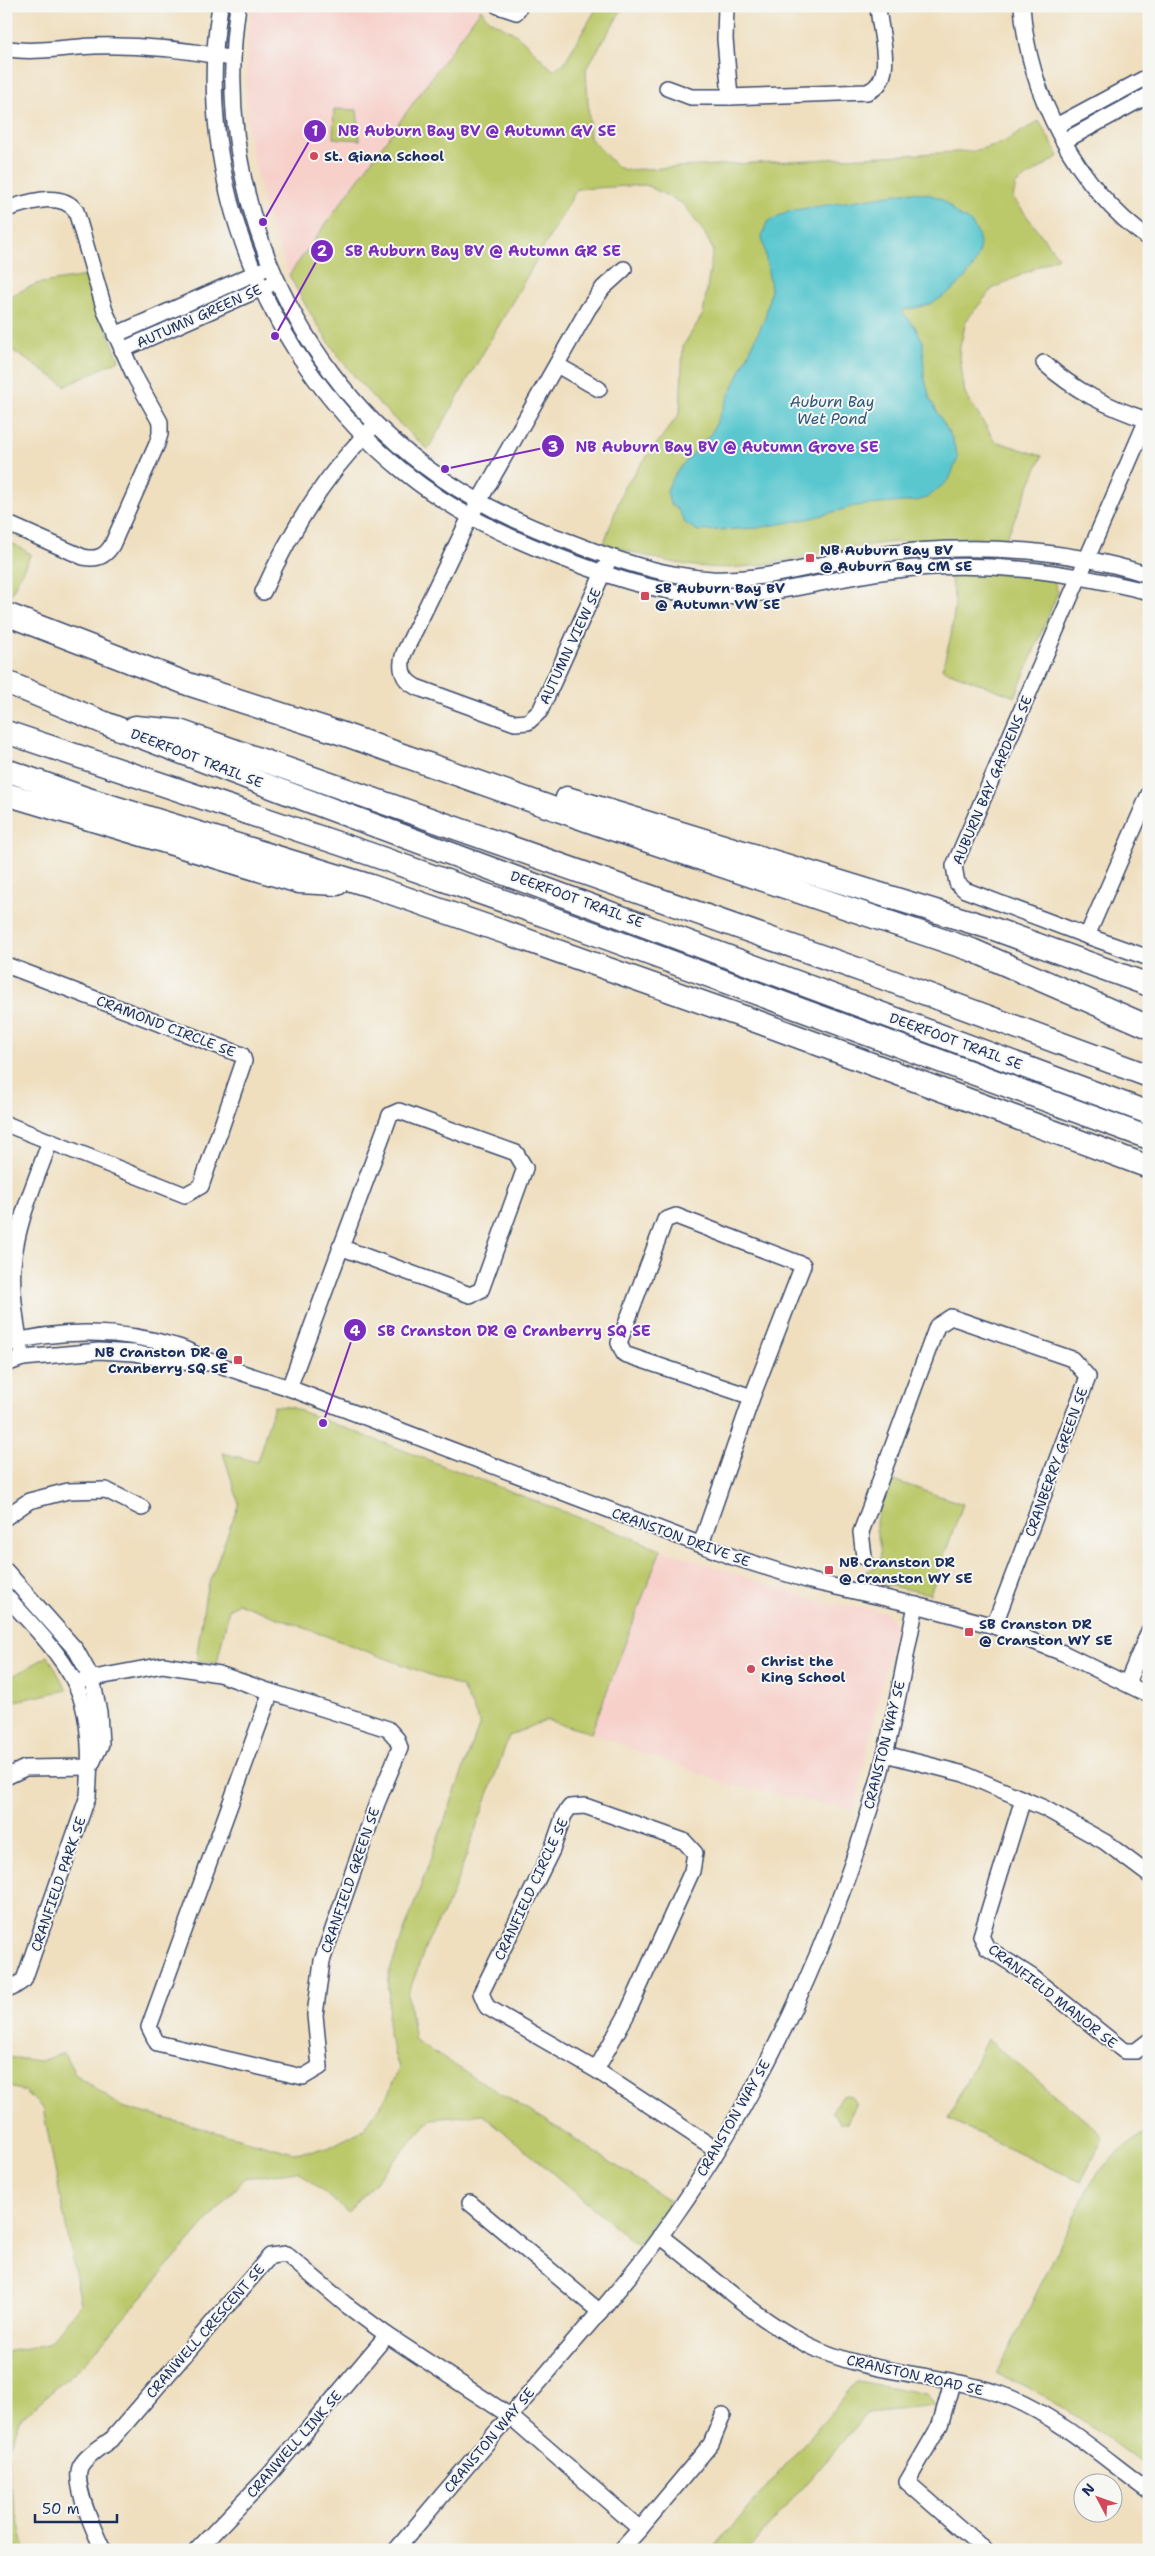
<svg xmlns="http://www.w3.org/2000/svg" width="1155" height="2556" viewBox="0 0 1155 2556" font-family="'Shantell Sans',sans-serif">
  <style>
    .built { fill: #f7d0ca }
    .green { fill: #bcc96b; stroke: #6c7c64 }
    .water { fill: #5ac7cf; stroke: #3a7b96 }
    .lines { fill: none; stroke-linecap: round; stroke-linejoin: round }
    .minor-casing { stroke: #3b496d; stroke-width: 18 }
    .highway-casing { stroke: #3b496d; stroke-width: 25 }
    .minor { stroke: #fff; stroke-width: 15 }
    .highway { stroke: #fff; stroke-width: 22 }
    .poi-dot { fill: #d1495b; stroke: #f6f6f2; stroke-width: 2 }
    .labels { text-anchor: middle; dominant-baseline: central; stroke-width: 4; stroke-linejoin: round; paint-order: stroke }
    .poi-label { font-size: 14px; font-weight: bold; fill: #1b2f5e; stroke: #f6f6f2; text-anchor: start }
    .street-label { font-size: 14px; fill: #1b2f5e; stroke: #f6f6f2 }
    .water-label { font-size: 15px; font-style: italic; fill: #2b557a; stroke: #f6f6f2 }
    .leader { fill: none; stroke: #7b2cbf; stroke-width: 2 }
    .callout-dot { fill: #7b2cbf; stroke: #f6f6f2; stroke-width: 2 }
    .mark-label { font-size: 15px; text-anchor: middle; font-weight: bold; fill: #fff }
    .callout-label { font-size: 15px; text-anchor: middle; font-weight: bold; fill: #7b2cbf; stroke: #f6f6f2; stroke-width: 4; stroke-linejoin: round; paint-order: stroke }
  </style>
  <rect width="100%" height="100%" fill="#f6f6f2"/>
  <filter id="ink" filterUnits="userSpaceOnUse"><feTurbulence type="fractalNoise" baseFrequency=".02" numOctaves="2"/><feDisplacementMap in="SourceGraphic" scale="10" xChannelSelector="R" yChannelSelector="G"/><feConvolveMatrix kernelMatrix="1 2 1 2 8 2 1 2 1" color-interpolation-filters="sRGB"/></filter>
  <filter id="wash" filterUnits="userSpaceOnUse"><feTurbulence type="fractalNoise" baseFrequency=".0096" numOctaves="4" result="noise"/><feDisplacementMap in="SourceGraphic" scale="20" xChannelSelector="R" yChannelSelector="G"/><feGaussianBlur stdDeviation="1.12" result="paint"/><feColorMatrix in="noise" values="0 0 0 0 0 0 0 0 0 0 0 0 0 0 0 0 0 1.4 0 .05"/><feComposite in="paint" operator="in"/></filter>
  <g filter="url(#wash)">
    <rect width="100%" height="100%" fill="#efdfbf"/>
    <!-- built -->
    <g class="built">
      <path d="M252 6H479L481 9 289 275 267 216 249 139 246 105 247 45Z"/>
      <path d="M661 1549 821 1602 886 1612 895 1624 854 1810 724 1783 591 1733Z"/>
    </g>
    <!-- green -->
    <g class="green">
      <path d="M598 6H624L586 69 590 138 617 167 626 170 974 151 1004 142 1039 121 1059 156 1016 184 1013 198 1058 257 992 289 966 321 959 351 965 394 995 441 1042 456 1006 539C957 538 910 539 861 546 821 552 782 564 741 567 694 571 648 558 604 543L624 487 680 413 683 346 703 314 713 250 704 232 683 204 646 185 577 189 428 449C363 394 328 349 289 275L481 9C488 23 497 23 509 30 523 38 540 58 553 70L564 63Z"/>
      <path d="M334 109 357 110 360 140 333 138Z"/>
      <path d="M86 276 119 360 66 386 6 346V298L36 284Z"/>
      <path d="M6 540 31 554 6 604Z"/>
      <path d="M949 570 1053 579 1058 592 1015 697 942 669 951 636 955 603Z"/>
      <path d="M274 1406 290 1407 661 1549 591 1733 546 1720 509 1736 451 1898 427 1943 408 1995 415 2041 572 2137 670 2201 637 2245 483 2114 431 2119 348 2213 298 2171 244 2178 84 2364 21 2418 8 2452 9 2482 25 2550H6V2352L48 2344 81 2304 43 2108 24 2091 6 2086V2057L40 2061 64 2053 75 2074 122 2107 294 2153 328 2148 364 2129 387 2096 399 2068 388 2034 389 1973 480 1723 462 1687 238 1603 229 1609 217 1663 196 1660 206 1592 239 1503 223 1453 257 1462Z"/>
      <path d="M890 1479 963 1504 930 1594 861 1580 863 1573 878 1566C885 1551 876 1540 876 1524 877 1509 885 1493 890 1479Z"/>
      <path d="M48 1656 67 1690 6 1703V1680Z"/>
      <path d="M987 2039 1104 2136 1081 2182 948 2119Z"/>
      <path d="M846 2095 851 2096 856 2105 847 2122 840 2123 832 2112 840 2097Z"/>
      <path d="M1149 2131V2469C1096 2431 1059 2398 997 2374L1087 2190C1103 2163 1121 2147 1149 2131Z"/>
      <path d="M858 2381 927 2394 935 2406 867 2413 748 2550H712Z"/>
    </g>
    <!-- water -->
    <path class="water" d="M909 192C924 193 937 194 949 205 952 208 955 214 959 216 962 218 966 218 969 221 1000 252 957 293 927 305 919 308 909 308 901 311L914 325 923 341 924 376 930 399 952 438 958 458 949 480 927 498 916 501 855 506 812 518 758 528 698 531 686 524 678 510 670 504 667 491 670 483 678 470 712 432 765 318 771 289 762 236 767 222 788 211Z"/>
  </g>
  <g filter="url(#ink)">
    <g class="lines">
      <!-- minor casing -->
      <g class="minor-casing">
        <g id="minor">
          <path d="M220 6C192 180 268 362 404 472 452 511 506 537 564 559 609 576 654 592 702 595 769 600 831 577 896 570 983 560 1065 571 1149 592"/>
          <path d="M238 6C212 179 284 359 423 465 468 499 517 523 570 542 616 560 662 576 712 579 765 581 812 565 863 557 958 543 1057 546 1149 575"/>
          <path d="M498 6 516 12 520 6"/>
          <path d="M726 6 725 39 730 97 867 92C898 81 879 32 878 6"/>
          <path d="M1022 6C1028 94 1077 188 1149 239"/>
          <path d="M6 48C28 54 70 47 94 46 137 45 181 49 224 57"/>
          <path d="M667 88 691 97H730"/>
          <path d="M1056 126 1149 76"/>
          <path d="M1064 141 1149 95"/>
          <path d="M6 209C27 203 61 190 76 211L105 311 134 375 160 422V434L157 444 112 545C105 557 96 560 83 557L6 523"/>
          <path d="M115 335 262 270"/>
          <path d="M122 350 269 285"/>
          <path d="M1044 363C1075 391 1108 407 1147 420"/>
          <path d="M557 365 599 389"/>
          <path d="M607 564 540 711 528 722 515 723 416 687C402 680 399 667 404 653L470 517 588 309 603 288 624 269"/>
          <path d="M263 592C290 532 323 477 370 430"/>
          <path d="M1149 794 1087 936 1149 958"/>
          <path d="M1087 936 965 890 957 883 954 866 1149 415"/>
          <path d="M6 965 242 1055 244 1061 201 1186 185 1195 6 1124"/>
          <path d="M6 1344C60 1328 122 1330 175 1346 190 1350 203 1359 217 1364 241 1373 265 1380 289 1388L733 1557 810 1581 916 1605 994 1626 1063 1653 1149 1695"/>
          <path d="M23 1358C17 1333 11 1291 13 1266 16 1223 36 1181 50 1141"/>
          <path d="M6 1364 23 1358 99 1351 134 1353 178 1362 208 1363"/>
          <path d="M289 1388 390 1115 399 1111 516 1153 525 1168 481 1290 470 1295 340 1247"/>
          <path d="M6 1517 29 1501 68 1491 106 1490 142 1508"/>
          <path d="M701 1544 752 1397 803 1265 676 1216 665 1220 619 1343 624 1354 752 1397"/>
          <path d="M864 1557 861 1532 937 1326 951 1317 1072 1359 1088 1377 994 1626"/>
          <path d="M6 1571 76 1650 92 1679 99 1712 101 1744 90 1767"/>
          <path d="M6 1596C30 1623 56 1648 73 1679 91 1712 91 1760 88 1796L24 1980 12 1988H6"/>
          <path d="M83 1680 163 1665 219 1674 271 1692"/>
          <path d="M1127 1683 1149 1631"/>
          <path d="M271 1692 388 1729 397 1739 400 1748 377 1803 322 1961 315 2015 320 2067 303 2077 157 2043 149 2027Z"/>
          <path d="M885 1754 964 1774 1044 1808 1105 1842 1149 1875"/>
          <path d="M6 1777 25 1768 90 1767"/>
          <path d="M1023 1799 981 1936 987 1948 1031 1976 1124 2051H1136L1149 2041"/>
          <path d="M596 2070 627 2014 692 1871 695 1853 684 1841 585 1806 570 1807 564 1815 552 1850 481 1993 487 2007 596 2070 717 2150"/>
          <path d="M470 2203 600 2312"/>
          <path d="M660 2236C708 2272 753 2317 806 2344 871 2377 946 2372 1011 2398 1061 2419 1105 2459 1149 2491"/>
          <path d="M952 2383 940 2425 907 2482 985 2550"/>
          <path d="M640 2529 711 2444 723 2415"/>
          <path d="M103 2550C95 2533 73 2485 80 2467 86 2455 103 2446 113 2438L270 2256 286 2254 345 2304 387 2335 510 2416 640 2529 621 2550"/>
          <path d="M197 2550 270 2474 387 2335"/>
          <path d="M396 2550C445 2492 493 2435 543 2378 582 2332 623 2287 659 2238 755 2106 826 1955 873 1799 892 1735 903 1669 916 1605"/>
        </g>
      </g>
      <!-- highway casing -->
      <g class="highway-casing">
        <g id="highway">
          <path d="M6 614 188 684 343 734 603 826 972 950 1149 1027"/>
          <path d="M6 682 107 724 282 791 1149 1113"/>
          <path d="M135 727 179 731 883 978 1149 1076"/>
          <path d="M6 732 367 853 563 922 1149 1138"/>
          <path d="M6 770 88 799 371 886 498 930 761 1023 1149 1167"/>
          <path d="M6 794 299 882 337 884"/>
          <path d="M567 798 994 929 1149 985"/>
        </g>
      </g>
      <!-- minor -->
      <use href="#minor" class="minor"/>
      <!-- highway -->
      <use href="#highway" class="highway"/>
    </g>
  </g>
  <!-- markers -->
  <g class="poi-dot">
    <circle cx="314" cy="156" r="5"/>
    <rect x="805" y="553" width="10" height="10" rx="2.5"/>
    <rect x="640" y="591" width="10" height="10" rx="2.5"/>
    <rect x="233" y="1355" width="10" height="10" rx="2.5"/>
    <rect x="824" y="1565" width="10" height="10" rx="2.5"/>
    <rect x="964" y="1627" width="10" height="10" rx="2.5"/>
    <circle cx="751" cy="1669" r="5"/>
  </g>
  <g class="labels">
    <!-- poi labels -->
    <g class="poi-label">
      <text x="324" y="156">St. Giana School</text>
      <text x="820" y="550">NB Auburn Bay BV<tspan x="820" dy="16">@ Auburn Bay CM SE</tspan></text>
      <text x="655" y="588">SB Auburn Bay BV<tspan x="655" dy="16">@ Autumn VW SE</tspan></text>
      <text x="228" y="1352" text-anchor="end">NB Cranston DR @<tspan x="228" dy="16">Cranberry SQ SE</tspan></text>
      <text x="839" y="1562">NB Cranston DR<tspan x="839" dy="16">@ Cranston WY SE</tspan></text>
      <text x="979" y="1624">SB Cranston DR<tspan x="979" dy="16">@ Cranston WY SE</tspan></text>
      <text x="761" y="1661">Christ the<tspan x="761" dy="16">King School</tspan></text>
    </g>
    <!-- street labels -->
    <g class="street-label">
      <text transform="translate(199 316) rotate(-24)">AUTUMN GREEN SE</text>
      <text transform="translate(570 646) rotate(-65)">AUTUMN VIEW SE</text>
      <text transform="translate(197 758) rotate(21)">DEERFOOT TRAIL SE</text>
      <text transform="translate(992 780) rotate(-67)">AUBURN BAY GARDENS SE</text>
      <text transform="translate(577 899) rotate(20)">DEERFOOT TRAIL SE</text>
      <text transform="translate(166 1026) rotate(21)">CRAMOND CIRCLE SE</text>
      <text transform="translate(956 1041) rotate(20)">DEERFOOT TRAIL SE</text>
      <text transform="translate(1056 1462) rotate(-70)">CRANBERRY GREEN SE</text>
      <text transform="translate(681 1537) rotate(20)">CRANSTON DRIVE SE</text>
      <text transform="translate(884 1745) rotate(-76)">CRANSTON WAY SE</text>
      <text transform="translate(350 1880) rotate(-71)">CRANFIELD GREEN SE</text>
      <text transform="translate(58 1884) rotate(-71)">CRANFIELD PARK SE</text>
      <text transform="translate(531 1889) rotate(-65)">CRANFIELD CIRCLE SE</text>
      <text transform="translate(1053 1996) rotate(38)">CRANFIELD MANOR SE</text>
      <text transform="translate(733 2118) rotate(-60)">CRANSTON WAY SE</text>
      <text transform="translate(205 2331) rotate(-49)">CRANWELL CRESCENT SE</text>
      <text transform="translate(915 2375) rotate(13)">CRANSTON ROAD SE</text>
      <text transform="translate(489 2440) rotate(-50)">CRANSTON WAY SE</text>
      <text transform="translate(294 2444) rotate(-49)">CRANWELL LINK SE</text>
    </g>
    <!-- water labels -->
    <g class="water-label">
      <text x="832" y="402">Auburn Bay<tspan x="832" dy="17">Wet Pond</tspan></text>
    </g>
  </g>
  <!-- callouts -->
  <path class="leader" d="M263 222L315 131M275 336L322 251M445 469L553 446M323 1423L355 1330"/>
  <g class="callout-dot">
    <circle cx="263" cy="222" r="5"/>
    <circle cx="275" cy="336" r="5"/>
    <circle cx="445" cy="469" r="5"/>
    <circle cx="323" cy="1423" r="5"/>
    <circle cx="315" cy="131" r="12"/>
    <circle cx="322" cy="251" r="12"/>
    <circle cx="553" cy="446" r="12"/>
    <circle cx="355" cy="1330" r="12"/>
  </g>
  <g class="mark-label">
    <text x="315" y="136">1</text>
    <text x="322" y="256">2</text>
    <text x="553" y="452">3</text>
    <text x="355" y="1336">4</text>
  </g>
  <g class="callout-label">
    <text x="477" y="136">NB Auburn Bay BV @ Autumn GV SE</text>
    <text x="483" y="256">SB Auburn Bay BV @ Autumn GR SE</text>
    <text x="727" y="452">NB Auburn Bay BV @ Autumn Grove SE</text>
    <text x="514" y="1336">SB Cranston DR @ Cranberry SQ SE</text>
  </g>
  <!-- margin -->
  <rect width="1155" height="2556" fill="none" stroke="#f6f6f2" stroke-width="25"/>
  <!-- north arrow -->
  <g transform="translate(1098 2498) rotate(311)"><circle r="24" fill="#f6f6f2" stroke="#9ea6b7"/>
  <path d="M0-4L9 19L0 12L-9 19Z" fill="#d1495b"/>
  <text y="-8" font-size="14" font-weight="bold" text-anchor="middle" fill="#1b2f5e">N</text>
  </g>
  <!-- scale -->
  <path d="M35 2514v8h82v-8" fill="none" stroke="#1b2f5e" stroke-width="2.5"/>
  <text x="42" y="2514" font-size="15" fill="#1b2f5e" stroke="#f6f6f2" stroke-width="4" paint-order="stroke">50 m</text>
</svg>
